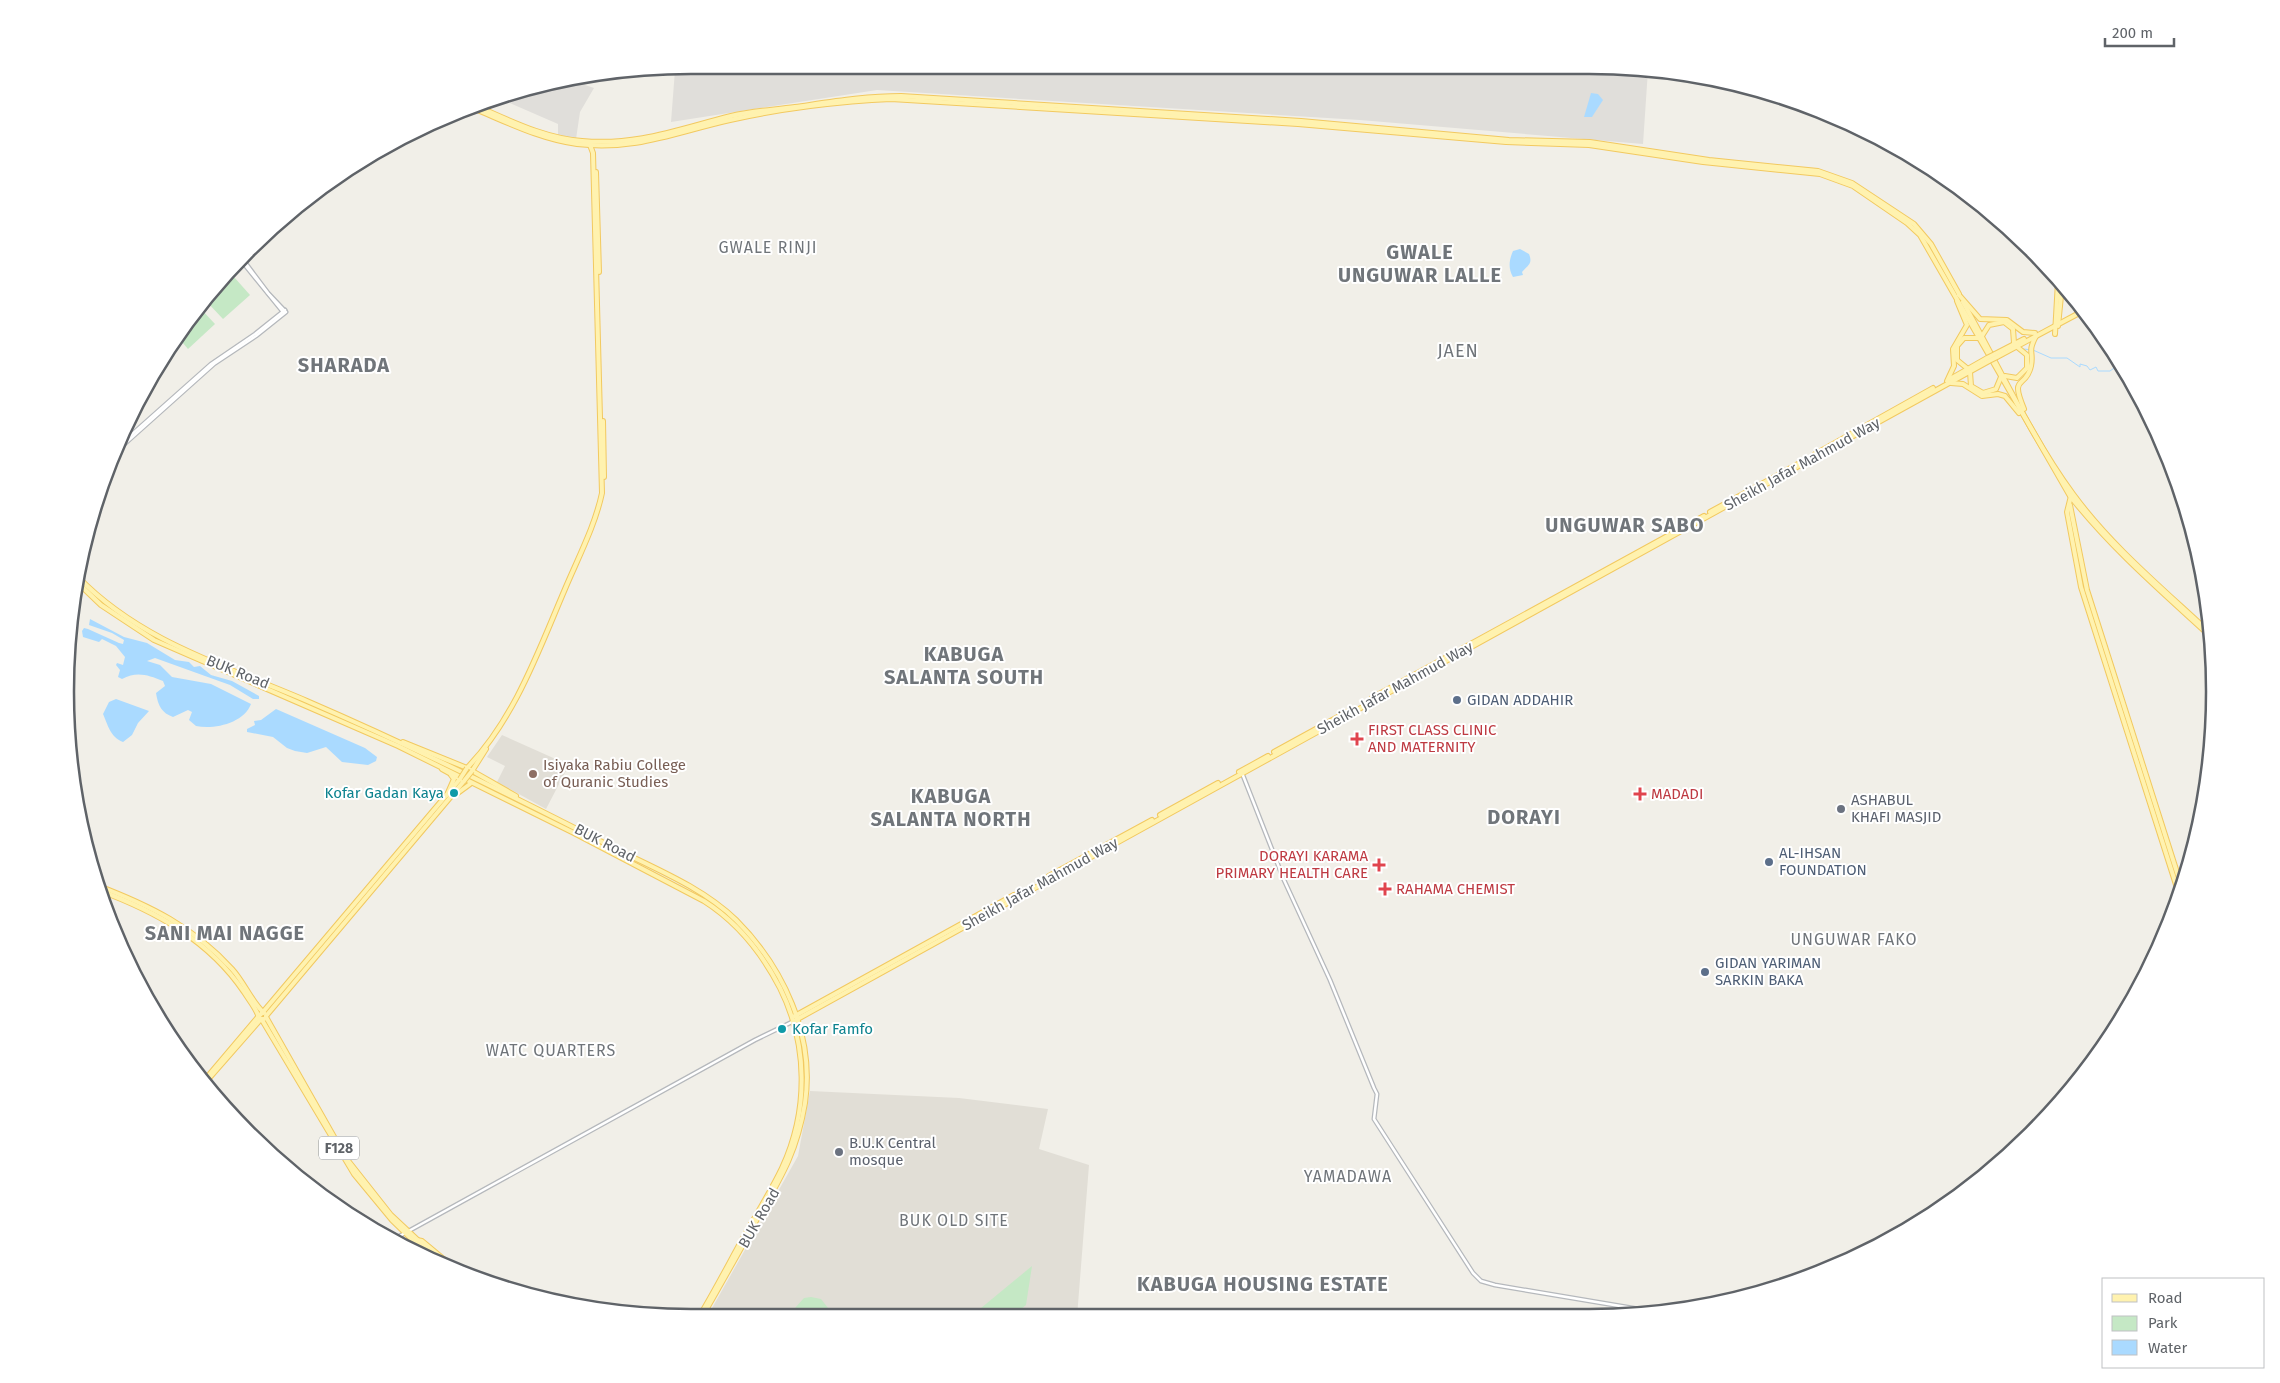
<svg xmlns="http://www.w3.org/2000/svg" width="2280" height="1383" viewBox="0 0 2280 1383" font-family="'Fira Sans',sans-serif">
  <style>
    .industrial { fill: #e0deda }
    .education { fill: #e1ded6 }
    .green { fill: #c5e8c5 }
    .water { fill: #aadaff }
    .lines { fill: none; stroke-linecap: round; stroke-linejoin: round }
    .stream { stroke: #aadaff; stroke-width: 1 }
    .minor-casing { stroke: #b5b8bc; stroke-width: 5 }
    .major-casing { stroke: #f2c960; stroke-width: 6 }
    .minor { stroke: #fff; stroke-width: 2.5 }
    .major { stroke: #fff2af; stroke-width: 4 }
    .major-bridge-casing { stroke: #f2c960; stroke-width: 6; stroke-linecap: butt }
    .major-bridge { stroke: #fff2af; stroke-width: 4 }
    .service-dot { fill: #5c6f8a; stroke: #fff; stroke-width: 2 }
    .health-dot { fill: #e0444e; stroke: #fff; stroke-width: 2 }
    .education-dot { fill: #8d6e63; stroke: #fff; stroke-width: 2 }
    .culture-dot { fill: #0f9aa8; stroke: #fff; stroke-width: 2 }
    .worship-dot { fill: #6b7280; stroke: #fff; stroke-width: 2 }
    .labels { text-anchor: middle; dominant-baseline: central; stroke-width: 4; stroke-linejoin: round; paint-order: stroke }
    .shield { fill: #fff; stroke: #8f9295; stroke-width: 1 }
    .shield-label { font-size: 14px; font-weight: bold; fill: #5f6368 }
    .street-label { font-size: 15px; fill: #5f6368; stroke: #fff }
    .service-label { font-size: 15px; fill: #4e5e75; stroke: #fff; text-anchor: start }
    .health-label { font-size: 15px; fill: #be3a42; stroke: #fff; text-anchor: start }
    .education-label { font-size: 15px; fill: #785e54; stroke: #fff; text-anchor: start }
    .culture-label { font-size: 15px; fill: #0d838f; stroke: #fff; text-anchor: end }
    .worship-label { font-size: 15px; fill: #5b616d; stroke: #fff; text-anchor: start }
    .neighbourhood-label { font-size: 16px; letter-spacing: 1px; fill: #70757a; stroke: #fff }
    .quarter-label { font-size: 18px; letter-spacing: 1px; fill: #70757a; stroke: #fff }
    .district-label { font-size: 20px; font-weight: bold; letter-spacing: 1px; fill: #70757a; stroke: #fff }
    .rim { fill: none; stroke: #5f6368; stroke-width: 2.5 }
  </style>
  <rect width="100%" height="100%" fill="#f1efe8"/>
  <!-- industrial -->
  <g class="industrial">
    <path d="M1630 66 1648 70 1643 144 1360 120 877 90 671 122 675 70Z"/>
    <path d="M570 80 594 88 580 112 576 139 558 137V124L496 97Z"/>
  </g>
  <!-- education -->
  <g class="education">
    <path d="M502 735 569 765 546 809 497 782 505 766 487 757Z"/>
    <path d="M810 1091 959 1098 1048 1109 1039 1149 1089 1165 1077 1317H707L798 1156Z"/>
  </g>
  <!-- green -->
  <g class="green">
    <path d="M234 277 250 295 223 319 207 302Z"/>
    <path d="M200 308 215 324 188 349 177 336Z"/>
    <path d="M1032 1266 1026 1305 1012 1317H978L975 1313Z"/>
    <path d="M811 1297 821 1299 835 1317H787L804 1298Z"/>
  </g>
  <!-- water -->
  <g class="water">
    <path d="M1591 93 1598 94 1603 100 1592 117H1584Z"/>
    <path d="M1520 249 1529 254C1533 264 1528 265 1522 272L1523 275 1513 277C1508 269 1509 260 1513 251Z"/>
    <path d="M90 619 124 637 147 643 175 660 189 662 194 667 200 666 211 675 232 681 259 696V699H253L230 685 155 658 147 661 160 665 172 677 211 684 251 704C244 723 214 730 196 726L189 720 192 712 188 710 173 717C162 713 158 706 156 693L165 686 163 681C148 675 137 671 122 679L118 677 120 670 116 665 117 663 123 665 125 657 116 646 102 639 99 642 83 637 82 631 84 628 88 629 119 643 123 644 124 640 112 633 89 625Z"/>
    <path d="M116 699 149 711 138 723 132 735 123 742C110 737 108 725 103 714L109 702Z"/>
    <path d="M276 709 365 748 377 757 376 761 368 765 342 762 326 747 307 753 295 751 287 748 273 737 247 732V729L255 725 254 721 261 720Z"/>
  </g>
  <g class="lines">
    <!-- stream -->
    <path class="stream" d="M2023 349 2033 350 2051 358H2067L2080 367V364L2087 366 2090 370 2096 367 2098 371H2110L2120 364"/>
    <!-- minor casing -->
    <g class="minor-casing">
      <g id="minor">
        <path d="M240 259 283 312"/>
        <path d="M121 444 211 364 255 334 285 310"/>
        <path d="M119 449 214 364 256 336 286 312 268 293 241 257"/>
        <path d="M1242 773 1284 880 1330 980 1374 1088 1377 1094 1374 1119 1473 1273 1481 1281 1495 1285 1656 1312"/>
        <path d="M396 1238 755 1040 794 1021"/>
      </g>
    </g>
    <!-- major casing -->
    <g class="major-casing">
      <g id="major">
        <path d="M474 105C509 120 543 138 582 141 637 146 679 129 731 116 752 111 773 110 795 107 830 102 865 96 901 96L1301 121 1509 140 1590 142 1709 160 1818 171 1852 183 1914 224 1931 244 1959 294"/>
        <path d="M470 107C505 121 539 139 577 144 635 151 676 132 730 120 779 109 841 101 891 99L1298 124 1506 142 1589 145 1703 162 1820 174 1853 186 1907 223 1920 235 2070 496C2112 549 2161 591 2210 636"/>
        <path d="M596 172 599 272"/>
        <path d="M1959 295 1980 319 2007 320 2023 332 2035 333"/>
        <path d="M1963 302C1999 366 2030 435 2073 494 2111 546 2162 588 2209 632"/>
        <path d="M2058 326 2062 286"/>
        <path d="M2055 334 2058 281"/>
        <path d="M1982 336 1989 325 2004 322 2013 329 2014 343"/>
        <path d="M1995 354 2024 339"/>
        <path d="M1997 357 2083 311"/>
        <path d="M1968 369 1957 360V346L1964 338H1980"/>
        <path d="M1970 372 1971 386 1983 393 1996 389 2001 377"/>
        <path d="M2005 376 2017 378 2027 368V355L2016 346"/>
        <path d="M1950 379 1987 358"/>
        <path d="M1947 381 1954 366 1953 349 1967 325 1957 301"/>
        <path d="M1951 383 1963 384 1982 396 1998 394 2005 396 2019 413"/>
        <path d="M2024 409C2009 373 2026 390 2031 366 2034 351 2027 353 2036 336"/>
        <path d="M603 421 604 477"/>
        <path d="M1815 454 1933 388"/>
        <path d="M2071 496 2067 512 2081 587 2179 894"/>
        <path d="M2070 505 2087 590 2181 885"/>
        <path d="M1710 512 1798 464"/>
        <path d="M78 577C141 642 226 666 307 701 409 745 509 794 608 845 651 867 701 886 736 920 783 967 815 1035 805 1103 796 1157 778 1182 752 1228 736 1258 719 1287 702 1317"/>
        <path d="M77 582 101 605 154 640 398 746 574 833 704 901C737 922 762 953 780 988 808 1044 809 1110 782 1168 772 1189 759 1210 747 1231 731 1259 716 1289 699 1317"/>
        <path d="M1372 698 1704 516"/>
        <path d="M403 742 467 768 516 796"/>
        <path d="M1274 752 1347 712"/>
        <path d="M467 768C515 718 538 652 565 589 578 558 595 526 602 493L593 153 590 145"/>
        <path d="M442 769 462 780"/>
        <path d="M472 771 486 749"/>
        <path d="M1239 772 1268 756"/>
        <path d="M447 795 454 779 451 775"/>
        <path d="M455 795 470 784"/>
        <path d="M1160 815 1218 783"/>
        <path d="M1049 876 1152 820"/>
        <path d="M96 885C149 905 194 927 232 969 244 982 251 1001 264 1013"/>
        <path d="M98 890C155 911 209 940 244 992 249 1000 255 1007 258 1015"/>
        <path d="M263 1012 460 779"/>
        <path d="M263 1012 258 1017 261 1019H264"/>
        <path d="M266 1016 464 781"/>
        <path d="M266 1017 346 1158 391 1215 439 1260"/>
        <path d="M793 1017 1014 895"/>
        <path d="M262 1020 354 1174 392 1220 426 1253"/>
        <path d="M794 1021 1989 361"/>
        <path d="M203 1082 258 1017"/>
        <path d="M204 1084 261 1019"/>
        <path d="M417 1240 422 1241 452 1266"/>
      </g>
    </g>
    <!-- minor -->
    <use href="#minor" class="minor"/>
    <!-- major -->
    <use href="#major" class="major"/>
    <!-- major-bridge casing -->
    <g class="major-bridge-casing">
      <g id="major-bridge">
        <path d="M1987 358 1995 354"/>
        <path d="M1989 361 1997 357"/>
        <path d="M460 779 467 768"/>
        <path d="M464 781 472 771"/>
      </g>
    </g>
    <!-- major-bridge -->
    <use href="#major-bridge" class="major-bridge"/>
  </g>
  <!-- markers -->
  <g class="service-dot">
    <circle cx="1457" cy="700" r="5"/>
    <circle cx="1769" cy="862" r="5"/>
    <circle cx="1705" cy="972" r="5"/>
  </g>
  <g class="health-dot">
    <path d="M1354.5 731.5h5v5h5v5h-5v5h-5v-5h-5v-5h5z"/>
    <path d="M1637.5 786.5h5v5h5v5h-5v5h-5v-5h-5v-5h5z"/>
    <path d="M1376.5 857.5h5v5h5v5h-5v5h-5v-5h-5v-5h5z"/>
    <path d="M1382.5 881.5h5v5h5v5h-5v5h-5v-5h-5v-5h5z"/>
  </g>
  <circle class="education-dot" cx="533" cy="774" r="5"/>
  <g class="culture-dot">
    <circle cx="454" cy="793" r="5"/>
    <circle cx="782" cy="1029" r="5"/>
  </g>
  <g class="worship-dot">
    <circle cx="1841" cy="809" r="5"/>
    <circle cx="839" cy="1152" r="5"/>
  </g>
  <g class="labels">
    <!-- shield labels -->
    <rect class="shield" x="319" y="1136.5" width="40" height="23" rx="4"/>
    <g class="shield-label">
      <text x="339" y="1148">F128</text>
    </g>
    <!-- street labels -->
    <g class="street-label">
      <text transform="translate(1802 464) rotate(-29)">Sheikh Jafar Mahmud Way</text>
      <text transform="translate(238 672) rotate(22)">BUK Road</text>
      <text transform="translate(1395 688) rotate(-29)">Sheikh Jafar Mahmud Way</text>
      <text transform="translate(605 843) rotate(27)">BUK Road</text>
      <text transform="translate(1040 884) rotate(-29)">Sheikh Jafar Mahmud Way</text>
      <text transform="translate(759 1218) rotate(-60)">BUK Road</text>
    </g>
    <!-- service labels -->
    <g class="service-label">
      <text x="1467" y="700">GIDAN ADDAHIR</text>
      <text x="1779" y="853">AL-IHSAN<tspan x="1779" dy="17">FOUNDATION</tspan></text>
      <text x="1715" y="963">GIDAN YARIMAN<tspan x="1715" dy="17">SARKIN BAKA</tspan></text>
    </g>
    <!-- health labels -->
    <g class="health-label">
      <text x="1368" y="730">FIRST CLASS CLINIC<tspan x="1368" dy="17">AND MATERNITY</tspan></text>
      <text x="1651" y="794">MADADI</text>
      <text x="1368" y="856" text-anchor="end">DORAYI KARAMA<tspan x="1368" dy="17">PRIMARY HEALTH CARE</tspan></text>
      <text x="1396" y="889">RAHAMA CHEMIST</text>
    </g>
    <!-- education labels -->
    <g class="education-label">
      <text x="543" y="765">Isiyaka Rabiu College<tspan x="543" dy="17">of Quranic Studies</tspan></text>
    </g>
    <!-- culture labels -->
    <g class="culture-label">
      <text x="444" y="793">Kofar Gadan Kaya</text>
      <text x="792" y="1029" text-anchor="start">Kofar Famfo</text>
    </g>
    <!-- worship labels -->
    <g class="worship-label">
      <text x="1851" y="800">ASHABUL<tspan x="1851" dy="17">KHAFI MASJID</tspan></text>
      <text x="849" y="1143">B.U.K Central<tspan x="849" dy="17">mosque</tspan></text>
    </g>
    <!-- neighbourhood labels -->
    <g class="neighbourhood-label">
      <text x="768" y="247">GWALE RINJI</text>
      <text x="1854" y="939">UNGUWAR FAKO</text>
      <text x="551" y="1050">WATC QUARTERS</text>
      <text x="1348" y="1176">YAMADAWA</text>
      <text x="954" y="1220">BUK OLD SITE</text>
    </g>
    <!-- quarter labels -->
    <g class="quarter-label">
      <text x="1458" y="351">JAEN</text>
    </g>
    <!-- district labels -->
    <g class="district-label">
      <text x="1420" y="252">GWALE<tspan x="1420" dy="23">UNGUWAR LALLE</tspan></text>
      <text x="344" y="365">SHARADA</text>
      <text x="1625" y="525">UNGUWAR SABO</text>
      <text x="964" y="654">KABUGA<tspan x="964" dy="23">SALANTA SOUTH</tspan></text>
      <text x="951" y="796">KABUGA<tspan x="951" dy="23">SALANTA NORTH</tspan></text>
      <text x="1524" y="817">DORAYI</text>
      <text x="225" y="933">SANI MAI NAGGE</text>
      <text x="1263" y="1284">KABUGA HOUSING ESTATE</text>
    </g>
  </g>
  <!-- crop -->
  <path d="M0 0H2280V1383H0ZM691 74H1589A617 617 0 0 1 2206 691V692A617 617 0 0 1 1589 1309H691A617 617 0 0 1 74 692V691A617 617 0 0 1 691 74Z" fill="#fff" fill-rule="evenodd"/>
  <path class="rim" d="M691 74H1589A617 617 0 0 1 2206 691V692A617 617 0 0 1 1589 1309H691A617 617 0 0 1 74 692V691A617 617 0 0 1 691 74Z"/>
  <!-- legend -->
  <rect x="2102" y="1278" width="162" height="90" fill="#ffffff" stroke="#bfc1c3"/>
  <rect x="2112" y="1294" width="25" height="8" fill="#fff2af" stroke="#bfc1c3"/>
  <text x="2148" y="1303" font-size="15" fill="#5f6368">Road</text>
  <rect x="2112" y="1316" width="25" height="15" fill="#c5e8c5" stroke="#bfc1c3"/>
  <text x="2148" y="1328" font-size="15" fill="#5f6368">Park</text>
  <rect x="2112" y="1340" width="25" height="15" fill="#aadaff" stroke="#bfc1c3"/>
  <text x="2148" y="1353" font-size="15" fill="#5f6368">Water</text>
  <!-- scale -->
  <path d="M2105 38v8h69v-8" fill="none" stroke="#5f6368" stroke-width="2.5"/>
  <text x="2112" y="38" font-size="15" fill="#5f6368" stroke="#ffffff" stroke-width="4" paint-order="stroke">200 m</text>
</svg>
